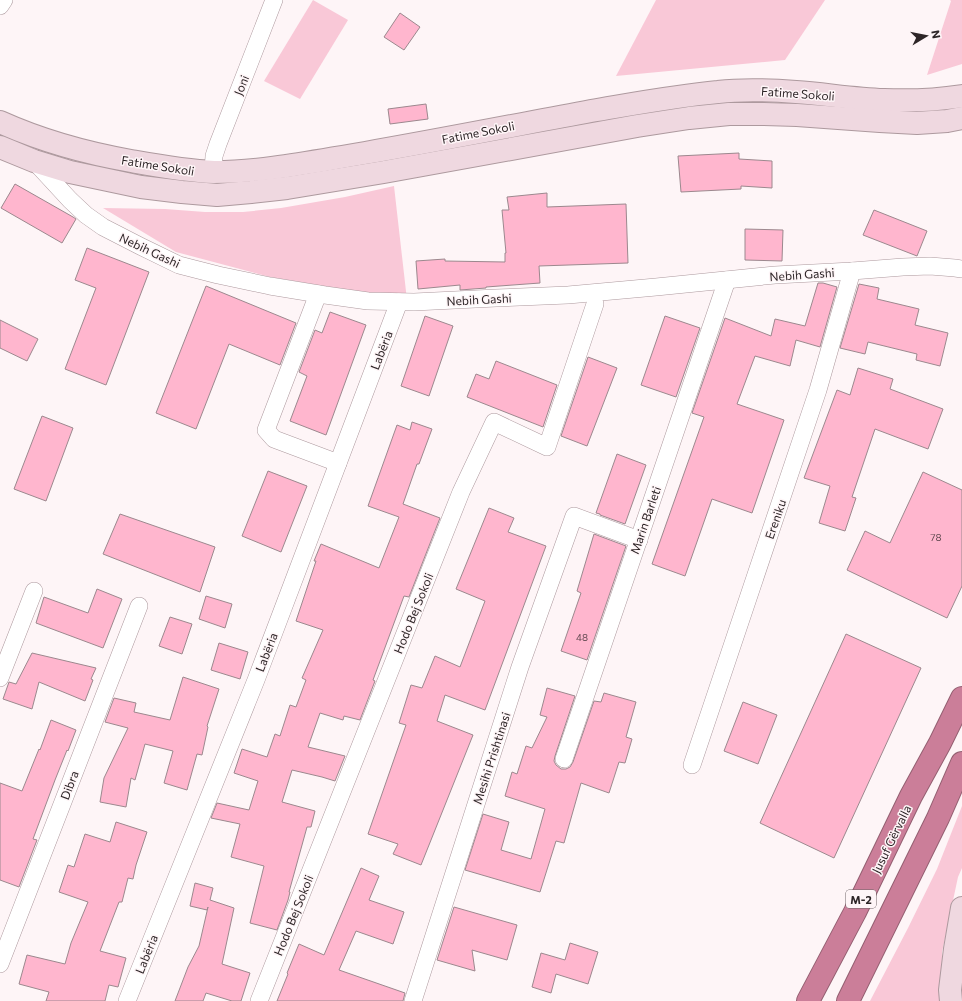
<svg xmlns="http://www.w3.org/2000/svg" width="962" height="1001" viewBox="0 0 962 1001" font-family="Commissioner,sans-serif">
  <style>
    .green { fill: #f9c8d7 }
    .building { fill: #ffb6ce; stroke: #9c888e }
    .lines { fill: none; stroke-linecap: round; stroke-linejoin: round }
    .street-casing { stroke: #ad999e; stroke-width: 18 }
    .secondary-casing { stroke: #ad999e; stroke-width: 24 }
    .highway-casing { stroke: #945f71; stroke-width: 24 }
    .street { stroke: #fff; stroke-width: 17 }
    .secondary { stroke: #efd8e0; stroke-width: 22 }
    .highway { stroke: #cb7e99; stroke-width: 22 }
    .labels { text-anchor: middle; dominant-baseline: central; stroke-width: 3; stroke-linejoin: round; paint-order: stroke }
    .number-label { font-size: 10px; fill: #624951 }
    .shield { fill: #fef5f7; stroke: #6c6365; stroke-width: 1 }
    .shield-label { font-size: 11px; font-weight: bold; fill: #2d2527 }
    .street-label { font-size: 12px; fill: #2d2527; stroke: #fef5f7 }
  </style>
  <rect width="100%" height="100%" fill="#fef5f7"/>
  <!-- green -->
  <g class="green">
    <path d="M313 0 348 20 300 99 264 81Z"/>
    <path d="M656 0H825L785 60 616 76Z"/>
    <path d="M950 0H962V64L927 75 951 1Z"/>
    <path d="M394 186 407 300 270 277 176 252 103 208 165 209 205 212H243L281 208 345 197Z"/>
    <path d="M962 806V868L958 877 942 952 941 1001H870L908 928 937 869Z"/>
  </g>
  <!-- building -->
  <g class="building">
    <path d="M400 13 420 27 404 50 384 37Z"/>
    <path d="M426 104 428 119 390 124 388 109Z"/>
    <path d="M739 153V159L772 161V188L741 186V189L681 192 678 156Z"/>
    <path d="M15 184 73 217 76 219 62 243 1 208Z"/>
    <path d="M547 193V207L626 204 628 263 539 266 540 283 486 287V288L460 290V285L418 289 416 261 445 259V261L505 262V253H506L502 210H509L507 197Z"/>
    <path d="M874 210 927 231 917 256 863 235Z"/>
    <path d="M745 229 783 230 782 261 745 260Z"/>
    <path d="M87 248 149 272 106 385 65 369 96 288 75 280Z"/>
    <path d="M818 283H823L837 287 820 347 796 340 790 366 755 356 737 404 784 420 752 513 712 499 685 576 652 564 704 417 692 413 725 318 771 336 775 319 805 326Z"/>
    <path d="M859 284 879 288 877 299 919 309 915 325 948 333 940 366 916 360 917 354 868 342 865 354 840 348Z"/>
    <path d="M206 286 296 323 280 365 229 344 196 429 156 413Z"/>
    <path d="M330 312 366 325 326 435 290 421 307 376 299 372 315 330 322 333Z"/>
    <path d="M425 316 453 326 429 396 401 386Z"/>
    <path d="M665 316 700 328 676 397 641 385Z"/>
    <path d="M0 320 38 339 27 361 0 348Z"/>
    <path d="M588 357 617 368 587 446 561 436Z"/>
    <path d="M496 361 557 385 543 427 467 397 476 374 489 379Z"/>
    <path d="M858 368 893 379 890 389 943 409 928 449 875 429 852 497 856 498 845 531 819 523 830 486 804 478 837 390 850 395Z"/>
    <path d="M42 416 73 428 46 501 14 489Z"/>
    <path d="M412 422 432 429 419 464H417L403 504 440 518 409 597 404 596 373 680 375 681 360 720 344 716 343 720 320 713 308 747 345 756 335 781 322 777 292 770 282 802 315 811 311 827H307L289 892H290L288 900 277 930 250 923 264 866 231 857 240 824 211 818 217 803 249 810 258 781 234 773 242 749 267 757 275 734 280 736 290 705 296 707 306 680 302 678 323 630 296 621 316 561H314L321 544 379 568 399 517 368 506 397 425 410 430Z"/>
    <path d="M617 454 646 465 625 524 600 515V514L596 513Z"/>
    <path d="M268 471 307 486 281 552 242 536Z"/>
    <path d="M923 472 962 490V586L947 618 847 570 865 531 890 543Z"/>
    <path d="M489 508 514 518 508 532 546 546 485 710 445 695 437 721 473 735 421 865 393 854 398 844 368 834 406 725 399 723 411 685 422 688 435 656 460 667 485 601 456 589Z"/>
    <path d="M120 514 215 547 200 592 103 554Z"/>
    <path d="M594 534 626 546 587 660 561 651 581 593 577 591Z"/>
    <path d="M97 589 122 599 103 648 36 623 44 597 88 613Z"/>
    <path d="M206 596 232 604 225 628 199 619Z"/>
    <path d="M170 617 192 624 182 654 159 646Z"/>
    <path d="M846 634 921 668 834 858 760 823Z"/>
    <path d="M219 643 248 652 240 679 211 670Z"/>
    <path d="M32 653 96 668 91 679 93 680 85 701 39 682 32 709 3 699 9 682 16 684Z"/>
    <path d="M183 677 219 689 207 726 208 727 202 755 197 754 187 790 164 783 173 751 145 744 135 780 131 778 126 807 100 802 104 778 128 728 105 722 114 698 136 703 134 712 170 720Z"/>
    <path d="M547 688 575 696 555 756 554 761 556 765 561 769H566L570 767 573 762 594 701 601 702 604 693 636 702 626 737 632 739 625 763 619 762 609 793 581 783 564 843 556 841 540 892 465 870 483 814 509 822 501 850 531 859 545 809 505 796 512 772 517 774 526 746 532 748 547 717 540 715Z"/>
    <path d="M743 702 777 715 758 764 724 751Z"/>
    <path d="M51 720 76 730 68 751 67 750 55 780 33 839 37 840 19 887 0 880V783L22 791 39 749 40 750Z"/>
    <path d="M116 822 147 832 136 865 133 879 128 878 122 902H119L100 951 126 958 118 987 109 985 105 1001H46L49 992 19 984 27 955 65 964 71 943 88 902 59 892 68 865 74 867 85 834 110 842Z"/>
    <path d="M361 868 379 876 369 900 404 912 393 944 356 931 339 970 405 993 403 1001H277L288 974 287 973 299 944 324 955Z"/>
    <path d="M195 883 213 888 210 900 234 908 222 964 250 973 241 1001H232L206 993 203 1001H175L188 967 199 946 208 907 207 910 190 906Z"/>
    <path d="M454 907 517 925 507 960 472 950 475 971 437 960Z"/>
    <path d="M570 943 598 952 588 984 556 974 551 993 532 987 541 953 565 960Z"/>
  </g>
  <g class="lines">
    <!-- street casing -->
    <g class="street-casing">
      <g id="street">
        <path d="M0 6 4 0"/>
        <path d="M34 161 70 200 86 215 103 227 140 246 179 265 218 275 270 286 325 295 368 301 414 302 496 298 568 295 656 287 775 275 852 271 903 267 930 266 955 268 962 269"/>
        <path d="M213 172 214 156 218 144 274 0"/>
        <path d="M318 294 266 430 274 439 338 463"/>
        <path d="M0 678 34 591"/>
        <path d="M564 759 727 280"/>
        <path d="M692 765 818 390 852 271"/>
        <path d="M0 964 139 606"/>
        <path d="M127 1001 256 680 399 302"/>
        <path d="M259 1001 461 492 494 422 547 447 595 304"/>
        <path d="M413 1001 520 667 574 516 639 540"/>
      </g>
    </g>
    <!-- secondary casing -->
    <g class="secondary-casing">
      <g id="secondary">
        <path d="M0 122C42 141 86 153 131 161 159 166 186 171 214 172 265 172 315 161 365 153 440 140 516 125 591 111 633 104 675 96 718 92 743 89 770 90 796 92 825 94 854 99 884 100 910 101 936 100 962 96"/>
        <path d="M0 147 34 161 70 172 141 187 182 192 217 195 251 192 287 188 384 172 637 126 689 118 729 114H764L797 115 880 121 917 123 947 121 962 118"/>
        <path d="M951 1001 950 990 955 949 962 908"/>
      </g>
    </g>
    <!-- highway casing -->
    <g class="highway-casing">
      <g id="highway">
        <path d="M808 1001 855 912 911 796 940 743 962 698"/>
        <path d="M848 1001 938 818 962 763"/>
      </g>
    </g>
    <!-- street -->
    <use href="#street" class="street"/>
    <!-- secondary -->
    <use href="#secondary" class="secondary"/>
    <!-- highway -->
    <use href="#highway" class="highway"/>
  </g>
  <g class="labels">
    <!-- number labels -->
    <g class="number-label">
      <text x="936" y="537">78</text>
      <text x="582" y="637">48</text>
    </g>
    <!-- shield labels -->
    <rect class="shield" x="846" y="890" width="30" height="18" rx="3"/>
    <g class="shield-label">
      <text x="861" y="899">M-2</text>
    </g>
    <!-- street labels -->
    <g class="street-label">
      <text transform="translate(241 85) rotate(-68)">Joni</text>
      <text transform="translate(798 93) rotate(4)">Fatime Sokoli</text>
      <text transform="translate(478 132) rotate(-11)">Fatime Sokoli</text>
      <text transform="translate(158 165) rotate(9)">Fatime Sokoli</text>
      <text transform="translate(150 250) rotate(25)">Nebih Gashi</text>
      <text transform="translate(802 274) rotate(-4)">Nebih Gashi</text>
      <text transform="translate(479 299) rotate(-3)">Nebih Gashi</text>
      <text transform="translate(381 350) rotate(-69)">Labëria</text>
      <text transform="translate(775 519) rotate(-71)">Ereniku</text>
      <text transform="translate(645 520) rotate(-71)">Marin Barleti</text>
      <text transform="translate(413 613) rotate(-68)">Hodo Bej Sokoli</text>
      <text transform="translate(266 652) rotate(-69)">Labëria</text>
      <text transform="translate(491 758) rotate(-72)">Mesihi Prishtinasi</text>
      <text transform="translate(69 785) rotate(-69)">Dibra</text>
      <text transform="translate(891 839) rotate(-64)">Jusuf Gërvalla</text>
      <text transform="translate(293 915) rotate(-68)">Hodo Bej Sokoli</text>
      <text transform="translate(146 954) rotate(-68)">Labëria</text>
    </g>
  </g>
  <!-- north arrow -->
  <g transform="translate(926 36) rotate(80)" stroke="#fef5f7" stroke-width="3" paint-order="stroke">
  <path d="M0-3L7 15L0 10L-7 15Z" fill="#2d2527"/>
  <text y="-6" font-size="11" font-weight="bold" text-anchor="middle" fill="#2d2527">N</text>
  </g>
</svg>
